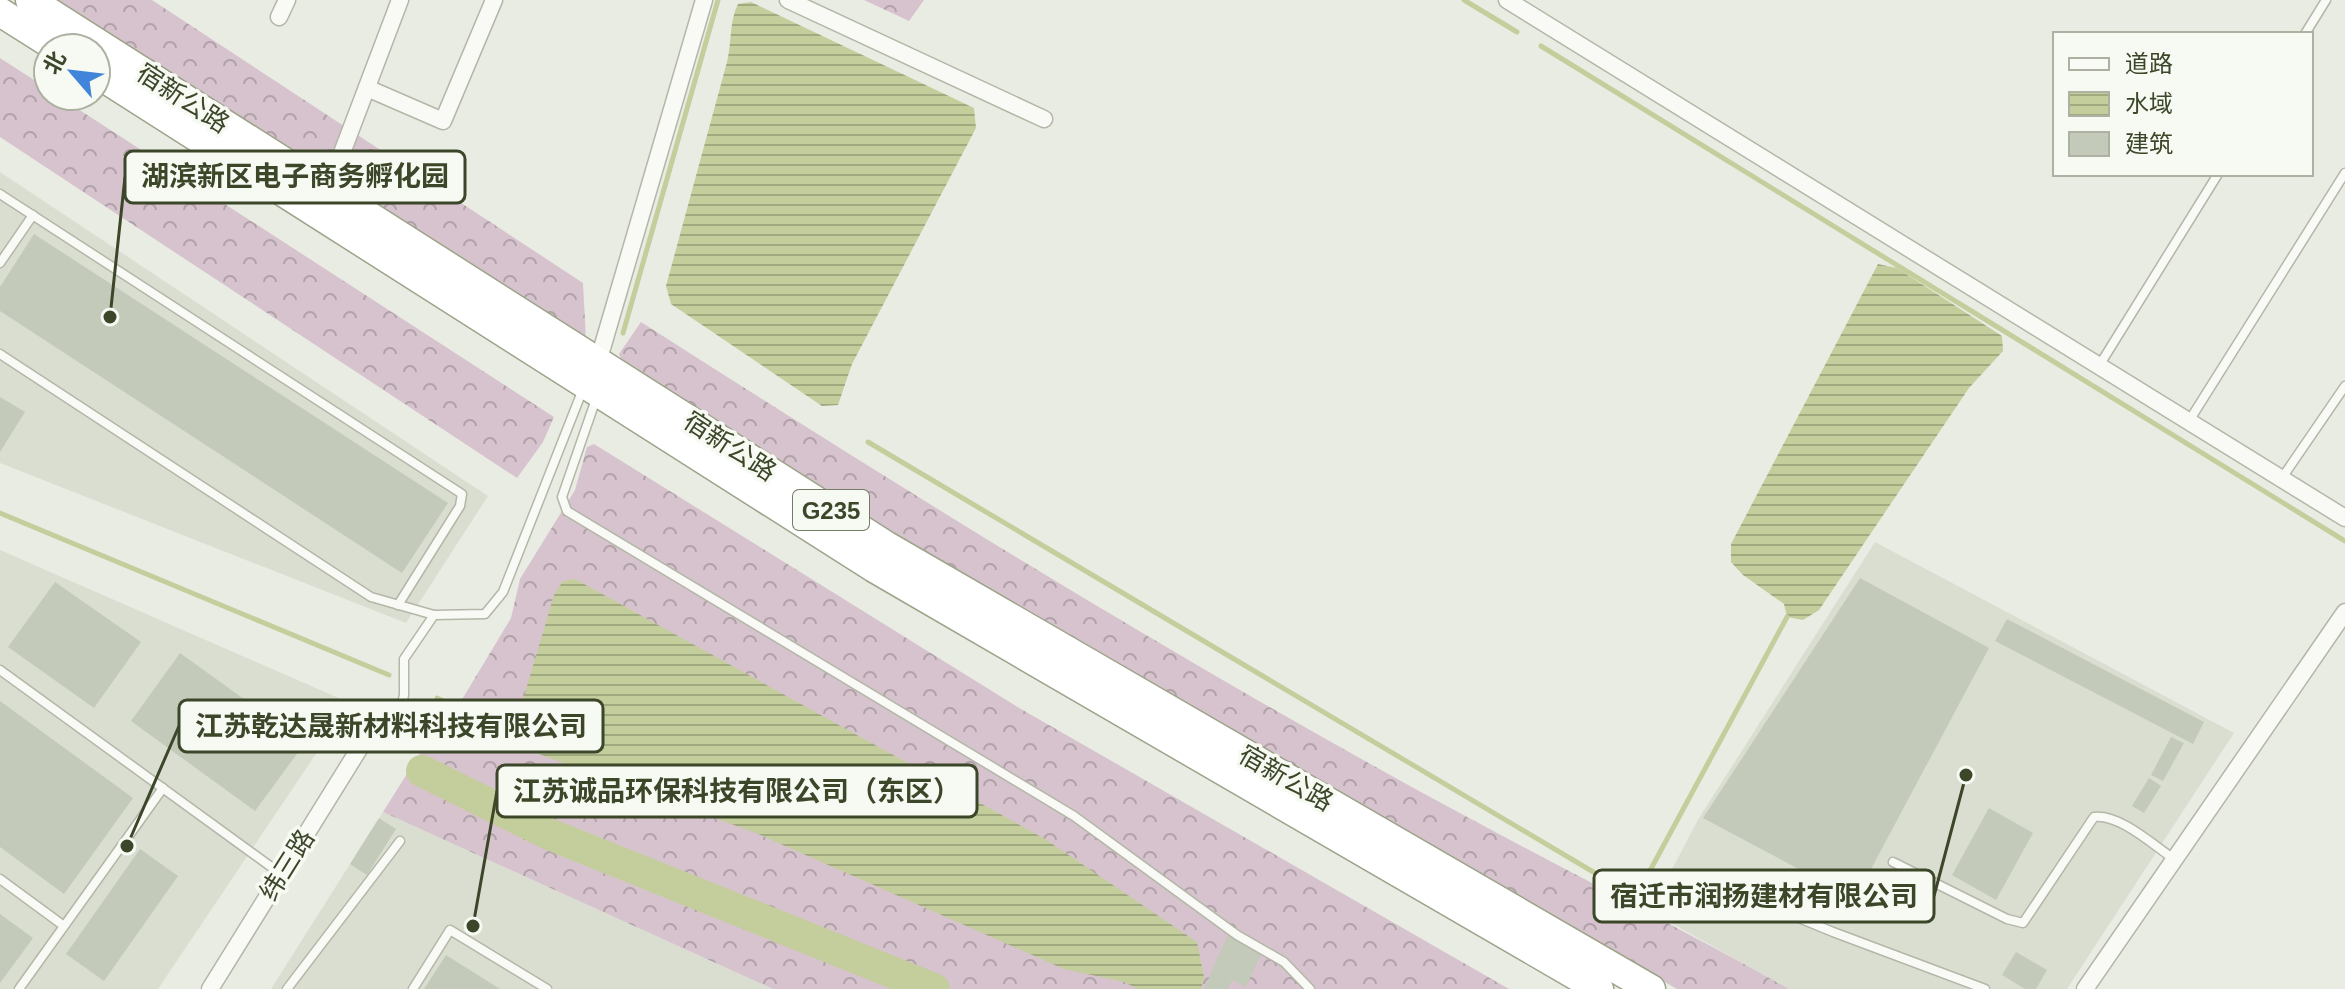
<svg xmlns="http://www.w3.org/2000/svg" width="2345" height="989" viewBox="0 0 2345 989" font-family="Helvetica,'Noto Sans SC',sans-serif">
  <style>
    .built { fill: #d9ded1 }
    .forest { fill: url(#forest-crowns) }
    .water { fill: url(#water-rules) }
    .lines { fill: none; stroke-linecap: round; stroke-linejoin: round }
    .stream { stroke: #c4ce9c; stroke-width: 5 }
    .river { stroke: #c4ce9c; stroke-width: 32 }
    .building { fill: #c4caba }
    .lane-casing { stroke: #b2b7a7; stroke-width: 11 }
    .street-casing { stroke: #b2b7a7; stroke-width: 19 }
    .highway-casing { stroke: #9ca489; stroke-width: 31 }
    .lane { stroke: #f9faf6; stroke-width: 8 }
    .street { stroke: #f9faf6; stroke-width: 16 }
    .highway { stroke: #fff; stroke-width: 28 }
    .labels { text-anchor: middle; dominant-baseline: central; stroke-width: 7; stroke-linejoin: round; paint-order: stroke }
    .shield { fill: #f7f9f3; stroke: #747c66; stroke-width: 2 }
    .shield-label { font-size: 24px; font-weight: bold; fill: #3c4629 }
    .street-label { font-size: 26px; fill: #3c4629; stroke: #f7f9f3 }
    .leader { fill: none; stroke: #3c4629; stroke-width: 3 }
    .callout-dot { fill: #3c4629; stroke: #f7f9f3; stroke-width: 3 }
    .callout { fill: #f7f9f3; stroke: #3c4629; stroke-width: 3 }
    .callout-label { font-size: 28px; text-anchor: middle; font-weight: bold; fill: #3c4629 }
  </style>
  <defs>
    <pattern id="forest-crowns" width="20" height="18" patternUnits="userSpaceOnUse" patternTransform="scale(2)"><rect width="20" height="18" fill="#d7c3ce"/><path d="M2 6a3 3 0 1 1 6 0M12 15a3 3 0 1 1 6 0" fill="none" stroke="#b0a0a7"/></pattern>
    <pattern id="water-rules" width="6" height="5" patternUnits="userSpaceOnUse" patternTransform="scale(2)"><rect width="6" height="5" fill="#c4ce9c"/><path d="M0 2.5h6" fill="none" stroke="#a0a97f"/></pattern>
  </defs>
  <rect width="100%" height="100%" fill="#e9ece3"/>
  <!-- built -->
  <g class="built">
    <path d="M0 172 488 496 406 623 0 463Z"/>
    <path d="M1875 542 2234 733 2067 989H1789L1650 911 1699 818Z"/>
    <path d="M0 550 350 703 158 989H0Z"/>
    <path d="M383 812 773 989H271Z"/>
  </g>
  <!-- forest -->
  <g class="forest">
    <path d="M54 0H152L583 283 586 340Z"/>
    <path d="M864 0H924L909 21Z"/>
    <path d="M0 58 48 89V96H58L554 417 543 442 517 478 0 137Z"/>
    <path d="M641 322C885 478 1130 631 1383 771 1517 846 1655 914 1789 989H1677L891 536 625 367 619 354Z"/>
    <path d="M594 444 1021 709 1509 989H773L383 812 432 734 440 736 511 618 520 579 575 490 587 447Z"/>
  </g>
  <!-- water -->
  <g class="water">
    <path d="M751 2 974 108 976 128 852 364 838 405 822 406 671 304 666 286 727 62C732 42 729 22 738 4Z"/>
    <path d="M1878 264 1897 268 2002 336 2003 351 1969 388 1819 610 1803 620 1787 617 1784 604 1743 575 1731 562V544Z"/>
    <path d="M575 579 1045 839 1197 942 1204 977 1201 989H1138L1124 982 1064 969 756 833 525 749 511 740 554 595 563 581Z"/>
  </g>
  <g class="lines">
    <!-- stream -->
    <g class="stream">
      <path d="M1464 0 1517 32"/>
      <path d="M1541 46C1810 210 2076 378 2345 541"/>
      <path d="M623 333 718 0"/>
      <path d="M868 442 1595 873 1630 889 1646 878 1787 617"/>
      <path d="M0 513 389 675"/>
      <path d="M437 698 516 735"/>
    </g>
    <!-- river -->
    <path class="river" d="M422 771 549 834 934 989"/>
  </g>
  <!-- building -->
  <g class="building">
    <path d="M34 234 448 503 402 573 0 311V287Z"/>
    <path d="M0 397 25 412 0 452Z"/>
    <path d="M1860 578 1989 648 1855 899 1703 818Z"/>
    <path d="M55 582 141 642 94 708 8 647Z"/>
    <path d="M2007 619 2204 722 2193 744 1995 641Z"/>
    <path d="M180 653 305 743 255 811 131 721Z"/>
    <path d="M0 701 133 798 64 894 0 847Z"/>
    <path d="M2171 737 2184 743 2163 781 2151 775Z"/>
    <path d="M2149 778 2161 786 2144 813 2132 806Z"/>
    <path d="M1989 808 2033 833 1996 900 1952 875Z"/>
    <path d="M379 818 396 829 367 875 350 864Z"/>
    <path d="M140 849 178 876 104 981 66 954Z"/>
    <path d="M0 914 33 938 0 983Z"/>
    <path d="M1227 936 1262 952 1246 987 1232 980 1228 989H1204Z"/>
    <path d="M2016 952 2047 970 2036 989H2025L2002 975Z"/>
    <path d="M446 955 500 989H424Z"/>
  </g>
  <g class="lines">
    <!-- lane casing -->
    <g class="lane-casing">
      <g id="lane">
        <path d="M2305 34 2326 0"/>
        <path d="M0 194 462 494 460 506 398 605"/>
        <path d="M0 263 33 215"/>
        <path d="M0 354 371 597 434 615 485 614 503 592 583 389"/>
        <path d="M2099 366 2218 174"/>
        <path d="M596 399 562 497 567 511 1074 816 1237 935 1284 962 1310 989"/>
        <path d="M2189 421 2345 173"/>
        <path d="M2282 478 2345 386"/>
        <path d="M0 670 281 874"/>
        <path d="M364 741 400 712 404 695V659L434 615"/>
        <path d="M1893 862 2007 919 2023 923 2094 817C2120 814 2153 845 2174 859"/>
        <path d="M1699 877 1833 932 1985 989"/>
        <path d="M0 879 64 926"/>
        <path d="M19 989 163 788"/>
        <path d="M287 989 400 841"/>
        <path d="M413 989 450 930 547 989"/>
      </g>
    </g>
    <!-- street casing -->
    <g class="street-casing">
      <g id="street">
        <path d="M788 0 1044 119"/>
        <path d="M1507 0 2345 518"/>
        <path d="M279 17 287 0"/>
        <path d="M367 88 443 121 494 0"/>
        <path d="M326 195 400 0"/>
        <path d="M598 362 704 0"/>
        <path d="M210 989 364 741"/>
        <path d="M2085 989 2345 612"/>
      </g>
    </g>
    <!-- highway casing -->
    <g class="highway-casing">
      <g id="highway">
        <path d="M30 0 887 546 1651 989"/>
        <path d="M0 12 57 48"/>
        <path d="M96 73 874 568 1599 989"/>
      </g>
    </g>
    <!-- lane -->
    <use href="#lane" class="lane"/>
    <!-- street -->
    <use href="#street" class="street"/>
    <!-- highway -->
    <use href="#highway" class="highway"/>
  </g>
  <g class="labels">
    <!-- shield labels -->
    <rect class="shield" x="793" y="490" width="76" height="40" rx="6"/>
    <g class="shield-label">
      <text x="831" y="510">G235</text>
    </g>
    <!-- street labels -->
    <g class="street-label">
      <text transform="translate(183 98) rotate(33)">宿新公路</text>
      <text transform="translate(730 446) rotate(33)">宿新公路</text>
      <text transform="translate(1286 778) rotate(30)">宿新公路</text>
      <text transform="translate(287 865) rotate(-58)">纬三路</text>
    </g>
  </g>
  <!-- callouts -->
  <path class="leader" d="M110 317L125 177M127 846L179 726M473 926L497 791M1966 775L1934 896"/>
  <g class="callout-dot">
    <circle cx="110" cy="317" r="8"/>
    <circle cx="127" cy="846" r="8"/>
    <circle cx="473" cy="926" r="8"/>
    <circle cx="1966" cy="775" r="8"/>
  </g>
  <g class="callout">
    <rect x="125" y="151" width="340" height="52" rx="8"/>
    <rect x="179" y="700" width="424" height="52" rx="8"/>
    <rect x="497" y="765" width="480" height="52" rx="8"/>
    <rect x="1594" y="870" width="340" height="52" rx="8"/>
  </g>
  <g class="callout-label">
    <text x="295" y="186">湖滨新区电子商务孵化园</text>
    <text x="391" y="736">江苏乾达晟新材料科技有限公司</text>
    <text x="737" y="801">江苏诚品环保科技有限公司（东区）</text>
    <text x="1764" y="906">宿迁市润扬建材有限公司</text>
  </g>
  <!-- legend -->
  <rect x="2053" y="32" width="260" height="144" fill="#f7f9f3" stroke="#acb1a2" stroke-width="2"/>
  <rect x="2069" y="58" width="40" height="12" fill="#f9faf6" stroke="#acb1a2" stroke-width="2"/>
  <text x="2125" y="72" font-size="24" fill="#3c4629">道路</text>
  <rect x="2069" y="92" width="40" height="24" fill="url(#water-rules)" stroke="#acb1a2" stroke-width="2"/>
  <text x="2125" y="112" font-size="24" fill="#3c4629">水域</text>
  <rect x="2069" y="132" width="40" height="24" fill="#c4caba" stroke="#acb1a2" stroke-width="2"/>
  <text x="2125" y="152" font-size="24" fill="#3c4629">建筑</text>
  <!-- north arrow -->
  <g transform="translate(72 72) rotate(298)"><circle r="38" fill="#f7f9f3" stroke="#acb1a2" stroke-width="2"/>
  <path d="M0-6L14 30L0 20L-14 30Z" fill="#4085d9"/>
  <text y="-12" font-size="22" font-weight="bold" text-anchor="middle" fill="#3c4629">北</text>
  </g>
</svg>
